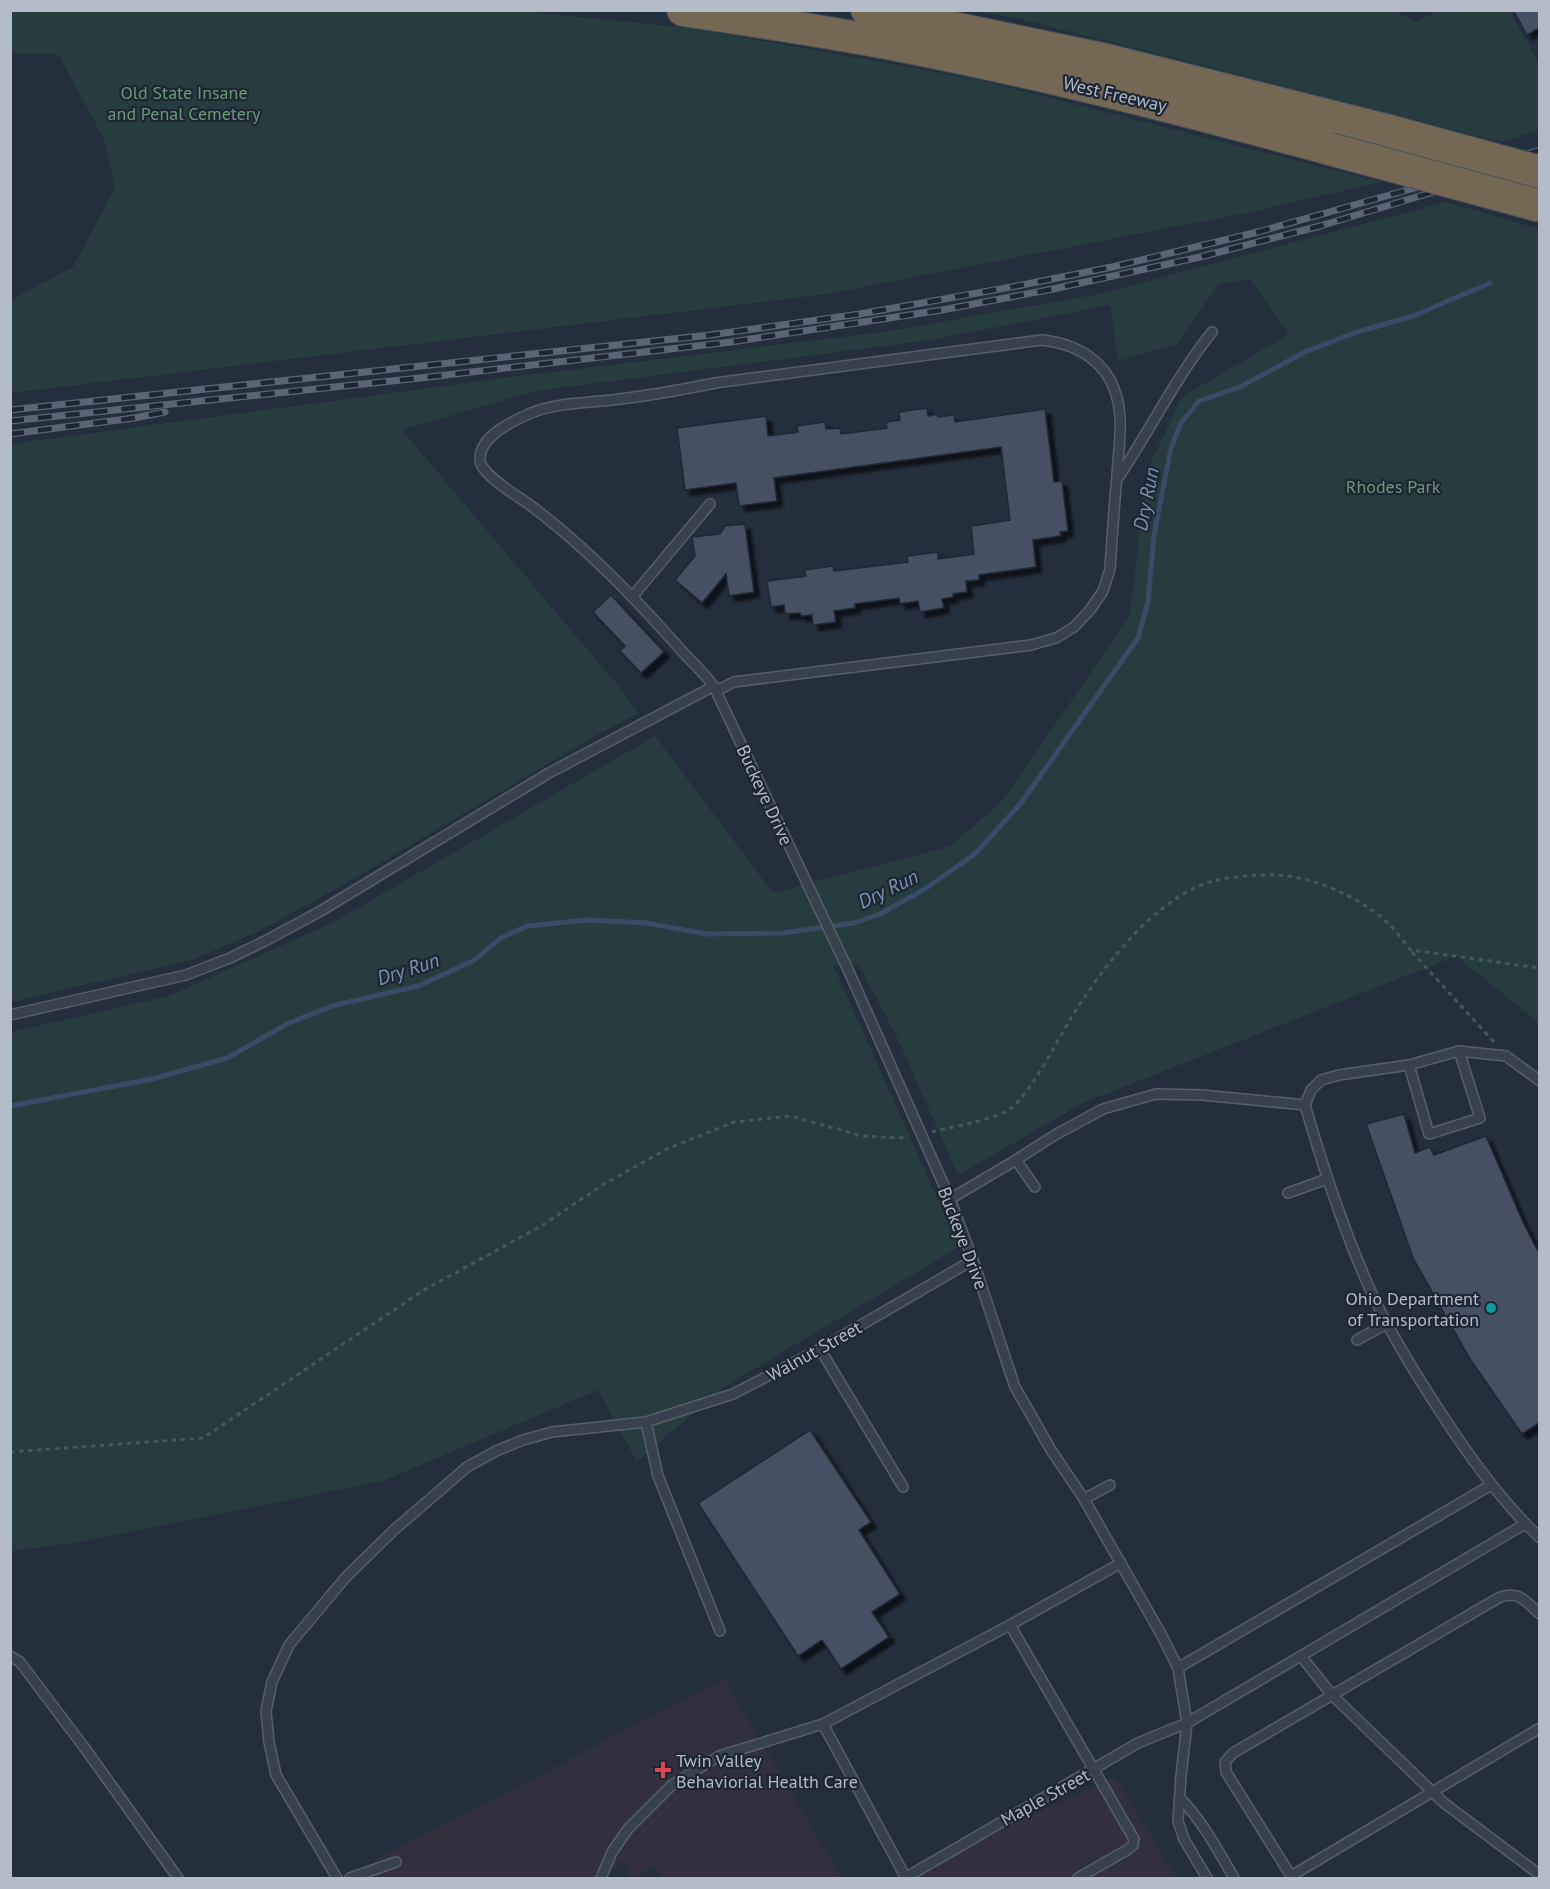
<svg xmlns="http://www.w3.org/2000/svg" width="1550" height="1889" viewBox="0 0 1550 1889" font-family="'PT Sans',sans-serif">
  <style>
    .medical { fill: #32303f }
    .green { fill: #263c3f }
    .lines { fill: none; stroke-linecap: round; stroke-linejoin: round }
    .stream { stroke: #394c67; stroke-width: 5 }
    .building { fill: #455162; stroke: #1f2835; stroke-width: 1.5; filter: url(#shadow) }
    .service-casing { stroke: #565f6c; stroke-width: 12 }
    .motorway-casing { stroke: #434c59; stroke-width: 34 }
    .path { stroke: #44595c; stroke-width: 3; stroke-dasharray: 4.5 4.5; stroke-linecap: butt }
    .service { stroke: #38414e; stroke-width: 9 }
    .motorway { stroke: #746855; stroke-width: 32 }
    .rail-casing { stroke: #5a6575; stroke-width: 7 }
    .rail { stroke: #1d2633; stroke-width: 4.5; stroke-dasharray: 14; stroke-linecap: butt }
    .motorway-bridge-casing { stroke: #434c59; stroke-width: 34; stroke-linecap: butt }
    .motorway-bridge { stroke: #746855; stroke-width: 32 }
    .culture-dot { fill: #0f9aa8; stroke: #1d2633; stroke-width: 2 }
    .health-dot { fill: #e0444e; stroke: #1d2633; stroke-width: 2 }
    .labels { text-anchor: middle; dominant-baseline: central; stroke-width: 4.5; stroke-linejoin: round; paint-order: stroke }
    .park-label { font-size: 18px; fill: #6b9a76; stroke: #1d2633 }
    .street-label { font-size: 18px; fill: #b4bcc9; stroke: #1d2633 }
    .poi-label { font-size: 18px; fill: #b4bcc9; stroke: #1d2633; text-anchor: end }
    .water-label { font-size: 20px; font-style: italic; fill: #7c92b1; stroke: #1d2633 }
  </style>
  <defs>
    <filter id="shadow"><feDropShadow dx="5.5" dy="5.5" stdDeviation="1.5" flood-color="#0009"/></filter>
  </defs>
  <rect width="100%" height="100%" fill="#242f3e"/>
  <!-- medical -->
  <g class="medical">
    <path d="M724 1679 842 1878H661L654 1866 632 1878 622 1862 596 1878H341Z"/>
    <path d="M1115 1777 1177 1878H892Z"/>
  </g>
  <!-- green -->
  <g class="green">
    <path d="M1393 10 1415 22 1437 11H1510L1539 64V130L1502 142 1028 21 978 11Z"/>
    <path d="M523 11 696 29 975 79 1381 182 1251 212 827 294 11 393V300L73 267 115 188 104 139 58 54H11V11Z"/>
    <path d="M1446 202 1539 229V1026L1534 1019 1456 956 1083 1103 958 1175 895 1033 858 964 833 965 959 1247 719 1390 637 1462 598 1390 383 1481 74 1543 11 1551V1032L169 996 330 924 655 736 773 893 951 846 1003 800 1130 616 1146 472 1182 397 1289 334 1250 279 1218 285 1177 344 1118 361 1110 305 931 340 535 391 402 430 620 688 638 713 590 739 341 886 257 932 192 960 11 1002 10 446 25 442 504 378 884 332 1099 294Z"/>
  </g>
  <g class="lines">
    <!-- stream -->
    <path class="stream" d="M10 1106 152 1079 227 1058 289 1023 332 1006 418 986 473 961 501 938 527 926 587 920 646 923 707 934 783 933 854 923 880 914 925 889 976 853 1021 803 1138 638 1148 602 1154 535 1171 448 1181 423 1199 401 1240 387 1305 352 1354 333 1413 316 1490 283"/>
  </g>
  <!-- building -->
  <g class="building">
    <path d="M1513 10H1539V28L1527 35Z"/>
    <path d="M927 408 928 416 938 414V417L954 415 955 422 1045 409 1054 482 1062 481 1068 531 1060 532 1061 536 1033 540 1036 567 979 575V580L966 581 967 592 953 594V597L942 599 944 608 920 612 918 601 900 604 899 598 855 604V608L834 611 836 622 813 625 812 615 801 616 800 613 785 614 784 605 771 607 767 581 806 576 804 570 833 566 834 571 908 562 907 556 938 552V559L974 554 971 526 1010 520 1001 447 774 478 777 501 739 506 736 483 685 490 677 428 766 416 768 436 798 432 797 426 825 422 826 429 840 428 841 434 887 428 886 422 900 420 899 412Z"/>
    <path d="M745 524 754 592 729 596 726 574 702 603 675 580 695 556 692 537 720 534 725 526Z"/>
    <path d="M611 595 664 652 641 673 620 651 625 646 593 612Z"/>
    <path d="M1404 1114 1415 1153 1430 1147 1434 1155 1486 1136 1523 1222 1539 1253V1423L1522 1434 1470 1359 1413 1258 1366 1124Z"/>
    <path d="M810 1430 871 1522 859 1530 900 1594 872 1612 889 1637 841 1669 822 1640 798 1656 698 1503Z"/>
  </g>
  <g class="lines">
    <!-- service casing -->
    <g class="service-casing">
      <g id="service">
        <path d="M1118 478C1150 430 1176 377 1212 332"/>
        <path d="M632 597 710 504"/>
        <path d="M716 691 734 682 1031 645 1056 638 1074 627 1090 610 1103 591 1110 569C1112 538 1114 507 1117 476 1118 452 1123 426 1118 402 1110 363 1079 344 1042 340L715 383C681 390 647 396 612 400 585 403 556 403 531 413 513 421 479 436 480 460 481 475 518 496 530 505 586 547 635 598 681 650 693 664 708 675 716 691L850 974 950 1199 973 1260 1015 1387 1051 1450 1084 1499 1161 1634 1178 1668 1187 1723 1181 1776 1178 1821 1184 1839 1207 1878"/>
        <path d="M10 1015 186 975 230 958 265 941 319 912 549 773 714 686"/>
        <path d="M1459 1051 1506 1056 1540 1081"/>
        <path d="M1305 1105 1311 1090 1321 1080 1339 1075 1409 1065 1459 1051 1480 1118 1429 1134 1409 1065"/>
        <path d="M1016 1160 1035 1187"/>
        <path d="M1288 1193 1327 1179"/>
        <path d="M950 1199 1016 1160 1055 1135 1103 1109 1156 1094 1202 1095 1305 1105C1322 1164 1341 1222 1365 1278 1385 1325 1413 1370 1441 1413 1470 1458 1501 1501 1540 1538"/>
        <path d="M1357 1340 1388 1323"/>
        <path d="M820 1349 903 1487"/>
        <path d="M646 1422 658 1476 720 1631"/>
        <path d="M1084 1499 1110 1485"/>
        <path d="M1540 1614C1525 1601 1520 1591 1500 1597L1233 1753 1225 1762 1226 1772 1291 1876 1540 1728"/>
        <path d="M1010 1625 1134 1839 1133 1845 1127 1850 1078 1878"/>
        <path d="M10 1656 20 1662 84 1747 178 1878"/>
        <path d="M1301 1656 1332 1695 1444 1803 1540 1875"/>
        <path d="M1178 1668 1491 1485"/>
        <path d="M823 1724 906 1878"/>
        <path d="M1180 1798C1203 1822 1218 1850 1234 1878"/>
        <path d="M337 1878 276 1775 269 1742 266 1711 272 1682 289 1645 346 1577 394 1530 467 1467 496 1451 523 1440 552 1432 646 1422 733 1394 820 1349 973 1260"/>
        <path d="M350 1878 396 1862"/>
        <path d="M601 1878 612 1852 628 1829 672 1785 719 1756 823 1724 1010 1625 1121 1563"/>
        <path d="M905 1878 1138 1743 1187 1723 1525 1524"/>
      </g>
    </g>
    <!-- motorway casing -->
    <g class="motorway-casing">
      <g id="motorway">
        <path d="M683 10C756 21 830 32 902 46 1047 74 1189 111 1330 149"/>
        <path d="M867 10 1107 60 1386 130"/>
      </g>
    </g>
    <!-- path -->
    <g class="path">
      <path d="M1412 952 1494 1042"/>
      <path d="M932 1132C951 1127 1001 1119 1014 1106 1037 1082 1054 1046 1071 1018 1101 970 1149 905 1204 884 1223 877 1243 876 1262 875 1305 873 1347 891 1380 916 1392 925 1401 939 1411 950L1540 968"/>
      <path d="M10 1452 203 1438 424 1290 543 1225 604 1184 667 1149 734 1122 791 1116 862 1136 898 1138 908 1137"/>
    </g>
    <!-- service -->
    <use href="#service" class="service"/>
    <!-- motorway -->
    <use href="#motorway" class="motorway"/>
    <!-- rail casing -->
    <g class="rail-casing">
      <g id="rail">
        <path d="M10 410 710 335 860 314 1022 285 1112 267 1258 232 1443 180 1540 150"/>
        <path d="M10 421 420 378 731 342 942 310 1053 289 1200 257 1320 226 1540 160"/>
        <path d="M10 434 134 418 165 412"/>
      </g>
    </g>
    <!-- rail -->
    <use href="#rail" class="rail"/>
    <!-- motorway-bridge casing -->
    <g class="motorway-bridge-casing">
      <g id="motorway-bridge">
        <path d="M1386 130 1540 172"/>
        <path d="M1330 149 1540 206"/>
      </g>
    </g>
    <!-- motorway-bridge -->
    <use href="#motorway-bridge" class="motorway-bridge"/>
  </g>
  <!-- markers -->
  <circle class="culture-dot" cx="1491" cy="1308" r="6"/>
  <path class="health-dot" d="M660 1761h6v6h6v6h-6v6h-6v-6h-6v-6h6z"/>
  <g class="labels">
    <!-- park labels -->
    <g class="park-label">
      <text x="184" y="92">Old State Insane<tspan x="184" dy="21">and Penal Cemetery</tspan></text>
      <text x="1393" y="486">Rhodes Park</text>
    </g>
    <!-- street labels -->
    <g class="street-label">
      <text transform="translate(1115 94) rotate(13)">West Freeway</text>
      <text transform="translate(765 795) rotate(65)">Buckeye Drive</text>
      <text transform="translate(963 1238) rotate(69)">Buckeye Drive</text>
      <text transform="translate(814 1351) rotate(-29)">Walnut Street</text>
      <text transform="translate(1045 1797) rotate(-29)">Maple Street</text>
    </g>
    <!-- poi labels -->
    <g class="poi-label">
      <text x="1479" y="1298">Ohio Department<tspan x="1479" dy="21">of Transportation</tspan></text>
      <text x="676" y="1760" text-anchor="start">Twin Valley<tspan x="676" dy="21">Behaviorial Health Care</tspan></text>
    </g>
    <!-- water labels -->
    <g class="water-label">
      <text transform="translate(1146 499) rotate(-79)">Dry Run</text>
      <text transform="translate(888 889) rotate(-26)">Dry Run</text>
      <text transform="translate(408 969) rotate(-18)">Dry Run</text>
    </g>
  </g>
  <!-- border -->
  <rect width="1550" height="1889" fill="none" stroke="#b4bcc9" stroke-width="24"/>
</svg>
